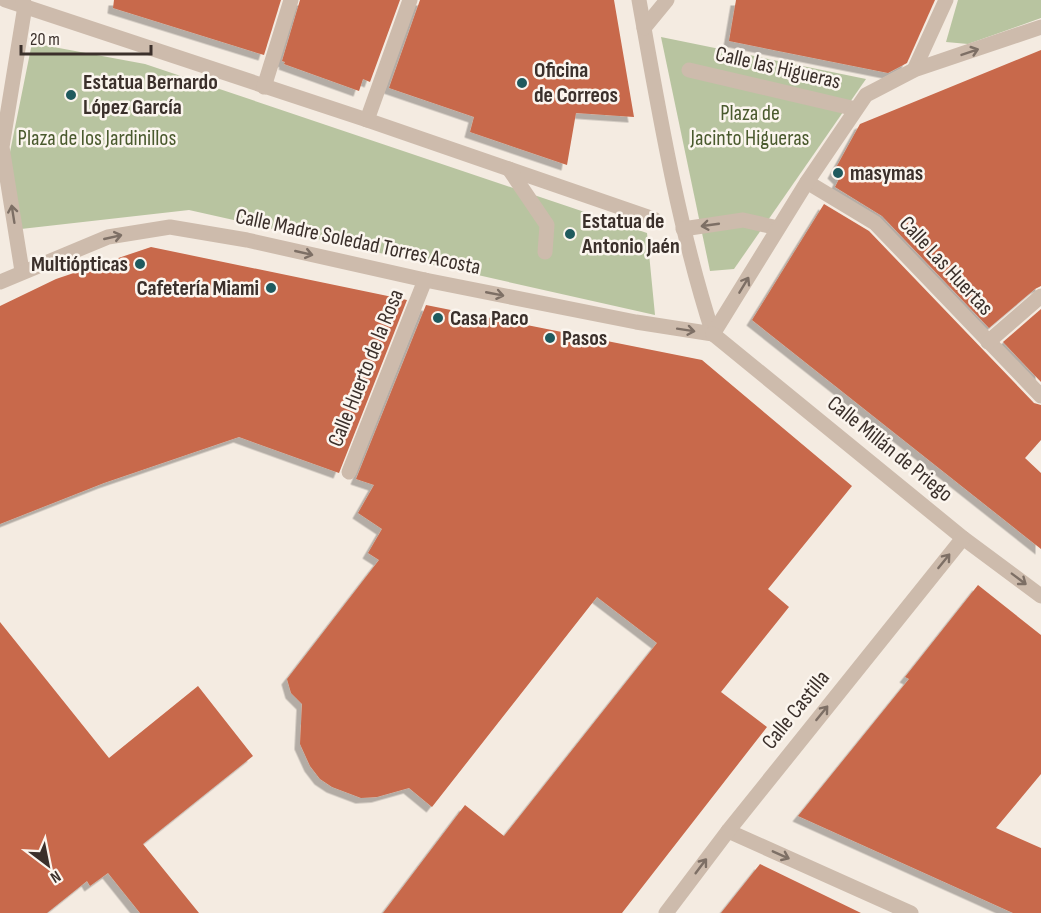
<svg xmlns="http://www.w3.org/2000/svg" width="1041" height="913" viewBox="0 0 1041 913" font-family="'Sofia Sans Condensed',sans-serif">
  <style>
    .green { fill: #b8c4a0 }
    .building { fill: #c8694b; filter: url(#shadow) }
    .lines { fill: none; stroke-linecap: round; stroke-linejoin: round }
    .street { stroke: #cdbbac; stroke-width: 15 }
    .oneway { stroke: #7d6f65 }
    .poi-dot { fill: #1f5a5e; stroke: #fbf5ee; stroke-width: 2 }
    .labels { text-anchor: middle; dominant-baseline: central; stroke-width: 5; stroke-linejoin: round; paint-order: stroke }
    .street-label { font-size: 22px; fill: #3b302b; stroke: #fbf5ee }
    .poi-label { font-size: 22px; font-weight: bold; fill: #3b302b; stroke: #fbf5ee; text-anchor: start }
    .park-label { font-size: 22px; fill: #4a5a2e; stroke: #fbf5ee }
  </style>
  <defs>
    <filter id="shadow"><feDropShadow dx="-5.5" dy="5.5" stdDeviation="0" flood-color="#0004"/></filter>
  </defs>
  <rect width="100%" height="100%" fill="#f4ebe1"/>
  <!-- green -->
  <g class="green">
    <path d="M958 0H1041V18L968 44 946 42Z"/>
    <path d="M661 37 866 79 734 269 710 271Z"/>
    <path d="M32 43 145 64 647 233 655 315 189 210 21 229 9 157Z"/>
  </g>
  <!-- building -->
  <g class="building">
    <path d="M114 0H281L264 55 113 8Z"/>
    <path d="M300 0H400L370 82 363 79 359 91 284 64 285 62 282 61Z"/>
    <path d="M420 0H614L634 117 576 113 567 165 470 132 474 117 389 88Z"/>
    <path d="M736 0H935L907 63 888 73 729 41Z"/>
    <path d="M1041 50V286L1035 289 989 328 882 216 835 187 839 179 833 173 860 124Z"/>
    <path d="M824 204 869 231 1034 403 1041 405V440L1025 458 1041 473V549L752 320Z"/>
    <path d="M151 247 407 300 339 473 239 437 104 483 0 524V306L56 279Z"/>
    <path d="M426 305 702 360 852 486 768 589 789 607 721 692 767 727 622 913H383L465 805 504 836 657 643 597 597 432 807 409 788 377 797 361 798 332 787 320 779 310 766 300 744 302 704 291 693 287 679 379 560 368 553 382 529 358 513 374 485 356 479Z"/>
    <path d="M1041 309V382L1003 342Z"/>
    <path d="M978 585 1041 635V774L996 828 1041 848V913H1013L798 816 909 679 905 677Z"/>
    <path d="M0 622 109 758 198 686 253 756 143 844 199 913H140L108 873 90 886 87 881 47 913H0Z"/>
    <path d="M760 864 861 913H721Z"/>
  </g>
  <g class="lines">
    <!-- street -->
    <g class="street">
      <path d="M5 0 367 120 654 219"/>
      <path d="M639 0C659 112 678 226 713 334"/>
      <path d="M644 28 667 0"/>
      <path d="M689 70 856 109"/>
      <path d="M914 70 946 0"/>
      <path d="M264 87 291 0"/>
      <path d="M367 120 410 0"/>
      <path d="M509 169 547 225 545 252"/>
      <path d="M807 182 875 223 1041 396"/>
      <path d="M683 229 743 220 778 228"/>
      <path d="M22 271 2 147 25 6 23 0"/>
      <path d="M0 282 108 237 170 227 247 240 425 280 636 322 713 334"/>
      <path d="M713 334 807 182 866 95 914 70 1041 27"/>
      <path d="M713 334 963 538 1041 596"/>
      <path d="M988 342 1041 296"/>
      <path d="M349 472 425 280"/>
      <path d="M728 831 911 913"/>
      <path d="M666 913 728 831 963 538"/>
    </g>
  </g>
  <!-- one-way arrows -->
  <defs><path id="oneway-shaft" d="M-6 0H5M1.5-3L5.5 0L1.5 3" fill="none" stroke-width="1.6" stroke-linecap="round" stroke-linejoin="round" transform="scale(1.5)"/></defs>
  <g class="oneway">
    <use href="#oneway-shaft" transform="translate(970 52) rotate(-19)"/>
    <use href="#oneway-shaft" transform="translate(13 214) rotate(-99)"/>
    <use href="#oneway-shaft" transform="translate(710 225) rotate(172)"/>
    <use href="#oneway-shaft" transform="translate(113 237) rotate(-13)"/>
    <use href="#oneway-shaft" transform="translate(304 253) rotate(13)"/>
    <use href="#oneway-shaft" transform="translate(744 285) rotate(-59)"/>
    <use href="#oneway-shaft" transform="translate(495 294) rotate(11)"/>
    <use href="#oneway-shaft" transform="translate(686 330) rotate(9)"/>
    <use href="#oneway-shaft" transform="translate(944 561) rotate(-51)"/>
    <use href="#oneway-shaft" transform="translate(1019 579) rotate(37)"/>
    <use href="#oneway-shaft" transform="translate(822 713) rotate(-51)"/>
    <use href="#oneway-shaft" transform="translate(781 855) rotate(24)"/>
    <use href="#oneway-shaft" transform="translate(701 866) rotate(-53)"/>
  </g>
  <!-- markers -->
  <g class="poi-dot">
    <circle cx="522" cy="83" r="6"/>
    <circle cx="71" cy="95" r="6"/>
    <circle cx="838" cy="173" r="6"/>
    <circle cx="570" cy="234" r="6"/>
    <circle cx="140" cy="264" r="6"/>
    <circle cx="271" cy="288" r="6"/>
    <circle cx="438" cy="318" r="6"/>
    <circle cx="550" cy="338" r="6"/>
  </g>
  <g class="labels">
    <!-- street labels -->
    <g class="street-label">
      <text transform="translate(778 68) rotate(13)">Calle las Higueras</text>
      <text transform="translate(358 242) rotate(12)">Calle Madre Soledad Torres Acosta</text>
      <text transform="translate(946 266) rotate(47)">Calle Las Huertas</text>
      <text transform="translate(366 368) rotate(-68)">Calle Huerto de la Rosa</text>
      <text transform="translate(890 449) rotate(39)">Calle Millán de Priego</text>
      <text transform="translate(796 710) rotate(-51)">Calle Castilla</text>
    </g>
    <!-- poi labels -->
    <g class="poi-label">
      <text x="534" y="70">Oficina<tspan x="534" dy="25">de Correos</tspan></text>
      <text x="83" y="82">Estatua Bernardo<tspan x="83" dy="25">López García</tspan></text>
      <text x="850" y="173">masymas</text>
      <text x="582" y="221">Estatua de<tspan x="582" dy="25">Antonio Jaén</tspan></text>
      <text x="128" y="264" text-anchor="end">Multiópticas</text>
      <text x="259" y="288" text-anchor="end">Cafetería Miami</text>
      <text x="450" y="318">Casa Paco</text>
      <text x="562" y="338">Pasos</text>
    </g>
    <!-- park labels -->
    <g class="park-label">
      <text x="750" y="113">Plaza de<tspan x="750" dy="25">Jacinto Higueras</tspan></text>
      <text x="97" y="138">Plaza de los Jardinillos</text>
    </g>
  </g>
  <!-- north arrow -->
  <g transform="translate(48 865) rotate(148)" stroke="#fbf5ee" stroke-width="4.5" paint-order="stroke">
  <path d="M0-4.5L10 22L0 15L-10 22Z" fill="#3b302b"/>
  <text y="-9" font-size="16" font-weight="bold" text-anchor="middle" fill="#3b302b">N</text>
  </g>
  <!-- scale -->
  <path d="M21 45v9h130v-9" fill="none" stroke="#3b302b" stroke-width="3"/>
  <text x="30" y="45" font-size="18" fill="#3b302b" stroke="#fbf5ee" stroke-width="4.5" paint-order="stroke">20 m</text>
</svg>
